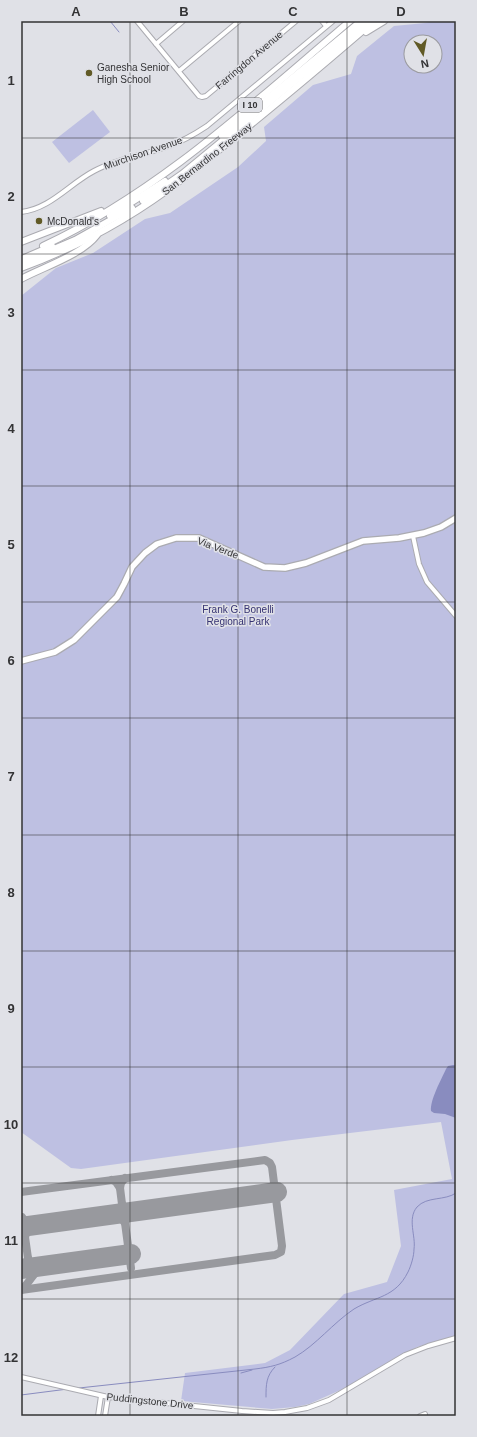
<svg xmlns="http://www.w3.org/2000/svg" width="477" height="1437" viewBox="0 0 477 1437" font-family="Arial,sans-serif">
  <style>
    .green { fill: #bec0e2; fill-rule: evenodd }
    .water { fill: #898cbf }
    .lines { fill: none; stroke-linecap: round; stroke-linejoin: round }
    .stream { stroke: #898cbf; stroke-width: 1 }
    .taxiway { stroke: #98999e; stroke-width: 8 }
    .runway { stroke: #98999e; stroke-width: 20 }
    .minor-casing { stroke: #ababb1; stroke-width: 6 }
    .major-casing { stroke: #ababb1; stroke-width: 8 }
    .highway-casing { stroke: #ababb1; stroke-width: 8 }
    .minor { stroke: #fff; stroke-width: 4 }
    .major { stroke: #fff; stroke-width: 5.5 }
    .highway { stroke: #fff; stroke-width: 6 }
    .grid { fill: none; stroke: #333335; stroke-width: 1; stroke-opacity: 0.55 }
    .poi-dot { fill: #615a26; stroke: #e0e1e7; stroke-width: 1.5 }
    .labels { text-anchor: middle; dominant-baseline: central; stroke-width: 3; stroke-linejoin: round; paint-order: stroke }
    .shield { fill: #e0e1e7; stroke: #67676a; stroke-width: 1 }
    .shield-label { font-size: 9px; font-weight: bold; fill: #333335 }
    .street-label { font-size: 10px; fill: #333335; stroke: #e0e1e7 }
    .poi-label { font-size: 10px; fill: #333335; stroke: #e0e1e7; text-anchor: start }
    .park-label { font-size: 10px; fill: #353272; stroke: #e0e1e7 }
    .neatline { fill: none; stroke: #333335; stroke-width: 1.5 }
    .grid-label { font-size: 13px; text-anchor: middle; font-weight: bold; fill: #333335 }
  </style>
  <rect width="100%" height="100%" fill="#e0e1e7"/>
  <!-- green -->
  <g class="green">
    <path d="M433 21H456V1336L417 1347 345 1388 309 1404 295 1407 272 1409 181 1401 185 1373 265 1363 290 1350 344 1294 387 1282 401 1246 394 1190 452 1179 441 1122 292 1140 81 1169 71 1168 21 1132V296L56 268 93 253 145 219 170 213 238 167 266 141 264 127 313 85 351 74 357 56 394 26 425 23ZM411 42H435V66H411Z"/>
    <path d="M93 110 110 132 69 163 52 142Z"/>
  </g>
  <!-- water -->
  <path class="water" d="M453 1065H456V1118L445 1114 434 1113 431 1111C430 1100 441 1080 446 1069L448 1066Z"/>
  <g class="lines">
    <!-- stream -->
    <g class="stream">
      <path d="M110 21 119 32"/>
      <path d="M241 1373 252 1370"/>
      <path d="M79 1388 255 1369C271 1367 280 1365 295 1357 316 1345 333 1323 354 1309 376 1296 395 1298 408 1272 411 1266 414 1256 414 1249 416 1236 407 1219 417 1207 427 1196 445 1201 456 1193"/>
      <path d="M21 1395 68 1389"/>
      <path d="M266 1397C266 1385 266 1376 275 1367"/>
    </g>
    <!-- taxiway -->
    <g class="taxiway">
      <path d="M112 1180 116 1182 120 1188 121 1183 125 1178"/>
      <path d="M120 1188 122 1204"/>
      <path d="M21 1192 265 1160 270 1163 272 1167 282 1246 281 1252 275 1255 21 1290"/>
      <path d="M122 1204 126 1209 132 1212 126 1217 125 1223 120 1217 114 1214 120 1210Z"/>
      <path d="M21 1222 22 1217 27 1224 35 1225"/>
      <path d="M125 1223 131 1268"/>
      <path d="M21 1231 25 1237 27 1231 35 1225"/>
      <path d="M25 1237 28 1258"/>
      <path d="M21 1268 26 1265 28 1258 31 1264 40 1267"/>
      <path d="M21 1290C30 1283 33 1272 43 1266"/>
    </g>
    <!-- runway -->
    <g class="runway">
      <path d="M21 1227 277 1192"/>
      <path d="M21 1269 131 1254"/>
    </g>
    <!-- minor casing -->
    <g class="minor-casing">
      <g id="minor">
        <path d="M137 21 199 96 202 97 206 96 296 21"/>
        <path d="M322 21 326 26"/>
        <path d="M156 44 183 21"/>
        <path d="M179 71 239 21"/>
        <path d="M21 212C50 209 69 184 94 171 118 158 145 155 169 146 183 141 195 134 207 126L333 21"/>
        <path d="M413 536 419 564 427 582 456 616"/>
        <path d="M21 1377 108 1397 242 1411 273 1413 285 1412 307 1408 329 1400 405 1355 428 1346 456 1338"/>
        <path d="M98 1416 101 1396"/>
        <path d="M105 1416 108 1397"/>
        <path d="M420 1416 425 1414"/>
      </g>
    </g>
    <!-- major casing -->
    <g class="major-casing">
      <path id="major" d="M21 661 55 652 74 640 117 597 124 584 132 567 145 553 157 544 176 538H199L264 567 285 568 306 563 363 541 399 538 424 533 441 527 456 518"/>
    </g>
    <!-- highway casing -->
    <g class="highway-casing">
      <g id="highway">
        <path d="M366 32 384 21"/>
        <path d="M222 136 361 21"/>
        <path d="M143 201 182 174 368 21"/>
        <path d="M110 216 165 181"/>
        <path d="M21 242 101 211"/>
        <path d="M43 246C159 192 253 103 350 21"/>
        <path d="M22 259 52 246"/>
        <path d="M21 263 75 240 132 208"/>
        <path d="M21 268C78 247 134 216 182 179 202 164 220 149 239 134 285 97 330 59 374 21"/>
        <path d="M21 279C43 267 82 255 97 235"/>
      </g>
    </g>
    <!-- minor -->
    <use href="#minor" class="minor"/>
    <!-- major -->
    <use href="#major" class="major"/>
    <!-- highway -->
    <use href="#highway" class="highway"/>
  </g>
  <!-- grid -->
  <path class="grid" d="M130 21V1416M238 21V1416M347 21V1416M21 138H456M21 254H456M21 370H456M21 486H456M21 602H456M21 718H456M21 835H456M21 951H456M21 1067H456M21 1183H456M21 1299H456"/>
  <!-- markers -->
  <g class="poi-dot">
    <circle cx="89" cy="73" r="4"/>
    <circle cx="39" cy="221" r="4"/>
  </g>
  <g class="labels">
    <!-- shield labels -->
    <rect class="shield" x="238" y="98" width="24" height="14" rx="3"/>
    <g class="shield-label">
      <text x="250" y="105">I 10</text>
    </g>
    <!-- street labels -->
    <g class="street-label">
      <text transform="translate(249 60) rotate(-40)">Farringdon Avenue</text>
      <text transform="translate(143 153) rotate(-19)">Murchison Avenue</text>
      <text transform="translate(207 159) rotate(-38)">San Bernardino Freeway</text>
      <text transform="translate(218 548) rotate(21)">Via Verde</text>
      <text transform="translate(150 1401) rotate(6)">Puddingstone Drive</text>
    </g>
    <!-- poi labels -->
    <g class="poi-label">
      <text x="97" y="67">Ganesha Senior<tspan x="97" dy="12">High School</tspan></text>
      <text x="47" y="221">McDonald's</text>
    </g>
    <!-- park labels -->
    <g class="park-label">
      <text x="238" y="609">Frank G. Bonelli<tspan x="238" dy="12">Regional Park</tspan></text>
    </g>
  </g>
  <!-- border -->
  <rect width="477" height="1437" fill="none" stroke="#e0e1e7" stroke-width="44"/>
  <!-- north arrow -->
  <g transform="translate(423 54) rotate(169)"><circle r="19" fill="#e0e1e7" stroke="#9b9ba0"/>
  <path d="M0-3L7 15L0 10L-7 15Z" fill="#615a26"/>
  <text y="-6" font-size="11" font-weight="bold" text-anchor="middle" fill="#333335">N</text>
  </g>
  <rect x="22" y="22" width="433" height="1393" class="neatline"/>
  <g class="grid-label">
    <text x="76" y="16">A</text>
    <text x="184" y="16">B</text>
    <text x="293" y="16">C</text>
    <text x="401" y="16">D</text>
    <text x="11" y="85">1</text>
    <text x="11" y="201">2</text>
    <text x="11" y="317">3</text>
    <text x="11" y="433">4</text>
    <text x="11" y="549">5</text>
    <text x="11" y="665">6</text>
    <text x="11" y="781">7</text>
    <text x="11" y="897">8</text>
    <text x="11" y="1013">9</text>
    <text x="11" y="1129">10</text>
    <text x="11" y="1245">11</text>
    <text x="11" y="1362">12</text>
  </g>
</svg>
